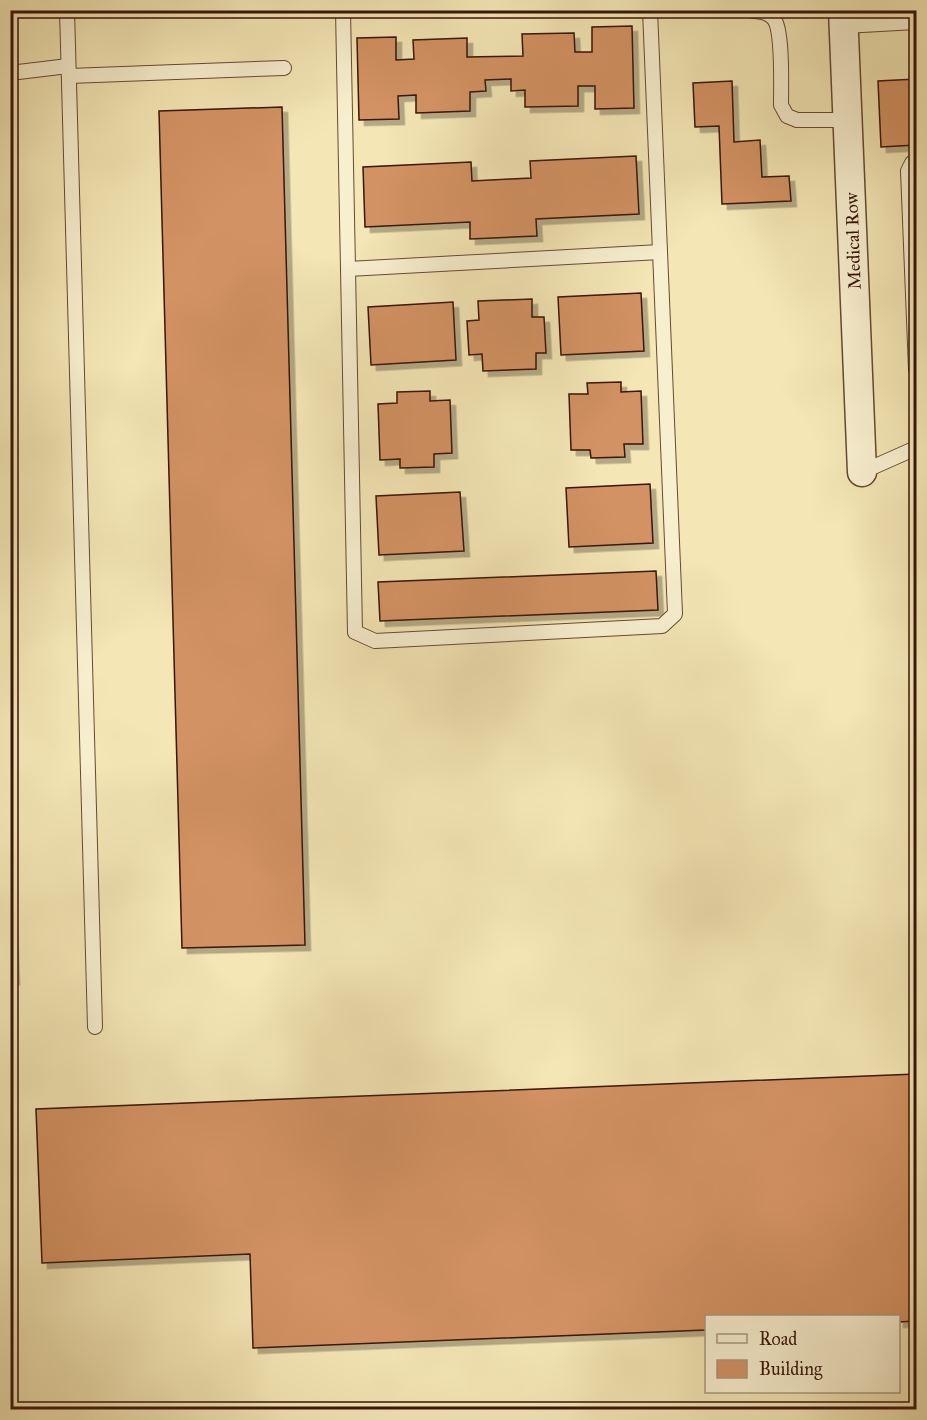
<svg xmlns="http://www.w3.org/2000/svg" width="927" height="1420" viewBox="0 0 927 1420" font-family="'IM FELL Great Primer',serif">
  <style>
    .building { fill: #d39264; stroke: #371508; stroke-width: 1.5; filter: url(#shadow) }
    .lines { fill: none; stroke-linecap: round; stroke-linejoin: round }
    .service-casing { stroke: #664933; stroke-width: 16 }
    .minor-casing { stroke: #664933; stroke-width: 31 }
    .service { stroke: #f8efcf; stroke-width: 14 }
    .minor { stroke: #f8efcf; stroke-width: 28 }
    .labels { text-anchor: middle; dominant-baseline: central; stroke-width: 4.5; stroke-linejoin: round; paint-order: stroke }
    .street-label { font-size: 18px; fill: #371508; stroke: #f8efcf }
  </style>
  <defs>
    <filter id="shadow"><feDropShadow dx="5.5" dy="5.5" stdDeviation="0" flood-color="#0004"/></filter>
  </defs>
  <rect width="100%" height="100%" fill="#f4e6b5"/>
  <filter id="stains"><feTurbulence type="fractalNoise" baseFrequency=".00333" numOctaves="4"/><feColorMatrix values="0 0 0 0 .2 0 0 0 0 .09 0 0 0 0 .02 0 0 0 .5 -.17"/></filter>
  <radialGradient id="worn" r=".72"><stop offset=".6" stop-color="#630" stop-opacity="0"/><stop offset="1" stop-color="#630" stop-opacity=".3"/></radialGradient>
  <!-- building -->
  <g class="building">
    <path d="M632 26 634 108 595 109V86H578V106L525 107V90L511 91V79L485 80 486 91 470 92V111L416 113V95L398 96 399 119 359 120 357 38 396 37V60L414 59 413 40 467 38V57L523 56 522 34 574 33 575 52H592V27Z"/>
    <path d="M916 79V145L881 147 878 81Z"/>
    <path d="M732 81 734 142 760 140 762 177 789 176 791 201 722 204 719 126 695 127 693 83Z"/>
    <path d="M282 107 305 945 182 948 159 111Z"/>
    <path d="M636 156 639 214 536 219 537 236 470 239V222L365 227 363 167 471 162 472 181 531 178 530 161Z"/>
    <path d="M641 293 644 351 561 355 558 297Z"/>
    <path d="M532 299V317H544L546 353H536V369L483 371 482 354 469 355 467 321 479 320 478 301Z"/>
    <path d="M453 302 456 360 371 365 368 307Z"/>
    <path d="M621 382V392L641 391 643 444H624L625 457 591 458 590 450H571L569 394H588L587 383Z"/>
    <path d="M430 391V401L450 400 452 453 434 454V467L400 468V459L380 460 378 404 397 403V392Z"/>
    <path d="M650 484 653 543 569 547 566 488Z"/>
    <path d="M460 492 464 551 379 555 376 496Z"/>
    <path d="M656 571 658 610 380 621 378 582Z"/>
    <path d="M10 884 14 979H10Z"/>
    <path d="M916 1074V1321L898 1322V1316H706V1330L253 1348 250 1254 42 1263 36 1109Z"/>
  </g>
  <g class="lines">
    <!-- service casing -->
    <g class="service-casing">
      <g id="service">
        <path d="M67 10 95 1027"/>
        <path d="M343 10 355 632 375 641 662 626 675 614 650 10"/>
        <path d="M747 10C756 12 767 10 774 19 783 31 781 88 781 105L787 116 797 120H848"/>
        <path d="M844 26 916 22"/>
        <path d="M10 73 68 66"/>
        <path d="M69 76 284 68"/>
        <path d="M916 160 912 163 908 171 916 369"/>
        <path d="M348 269 660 252"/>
        <path d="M862 472 916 448"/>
      </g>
    </g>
    <!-- minor casing -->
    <g class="minor-casing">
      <path id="minor" d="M843 10 862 472"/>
    </g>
    <!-- service -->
    <use href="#service" class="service"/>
    <!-- minor -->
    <use href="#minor" class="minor"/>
  </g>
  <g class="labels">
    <!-- street labels -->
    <g class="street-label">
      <text transform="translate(853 241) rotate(-92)">Medical Row</text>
    </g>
  </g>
  <!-- margin -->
  <rect width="927" height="1420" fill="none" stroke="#f4e6b5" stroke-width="36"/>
  <rect x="12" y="12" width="903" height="1396" fill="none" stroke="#371508" stroke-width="3"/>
  <rect x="18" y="18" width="891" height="1384" fill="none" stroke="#371508" stroke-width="1.5"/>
  <!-- legend -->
  <rect x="705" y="1315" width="195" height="78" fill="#f8efcf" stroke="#ab987f" stroke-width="1.5"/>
  <rect x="717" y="1334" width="30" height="9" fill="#f8efcf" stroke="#ab987f" stroke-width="1.5"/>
  <text x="759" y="1345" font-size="18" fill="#371508">Road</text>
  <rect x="717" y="1360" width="30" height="18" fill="#d39264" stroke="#ab987f" stroke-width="1.5"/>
  <text x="759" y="1375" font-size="18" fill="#371508">Building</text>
  <rect width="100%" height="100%" filter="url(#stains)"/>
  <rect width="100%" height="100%" fill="url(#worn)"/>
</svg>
